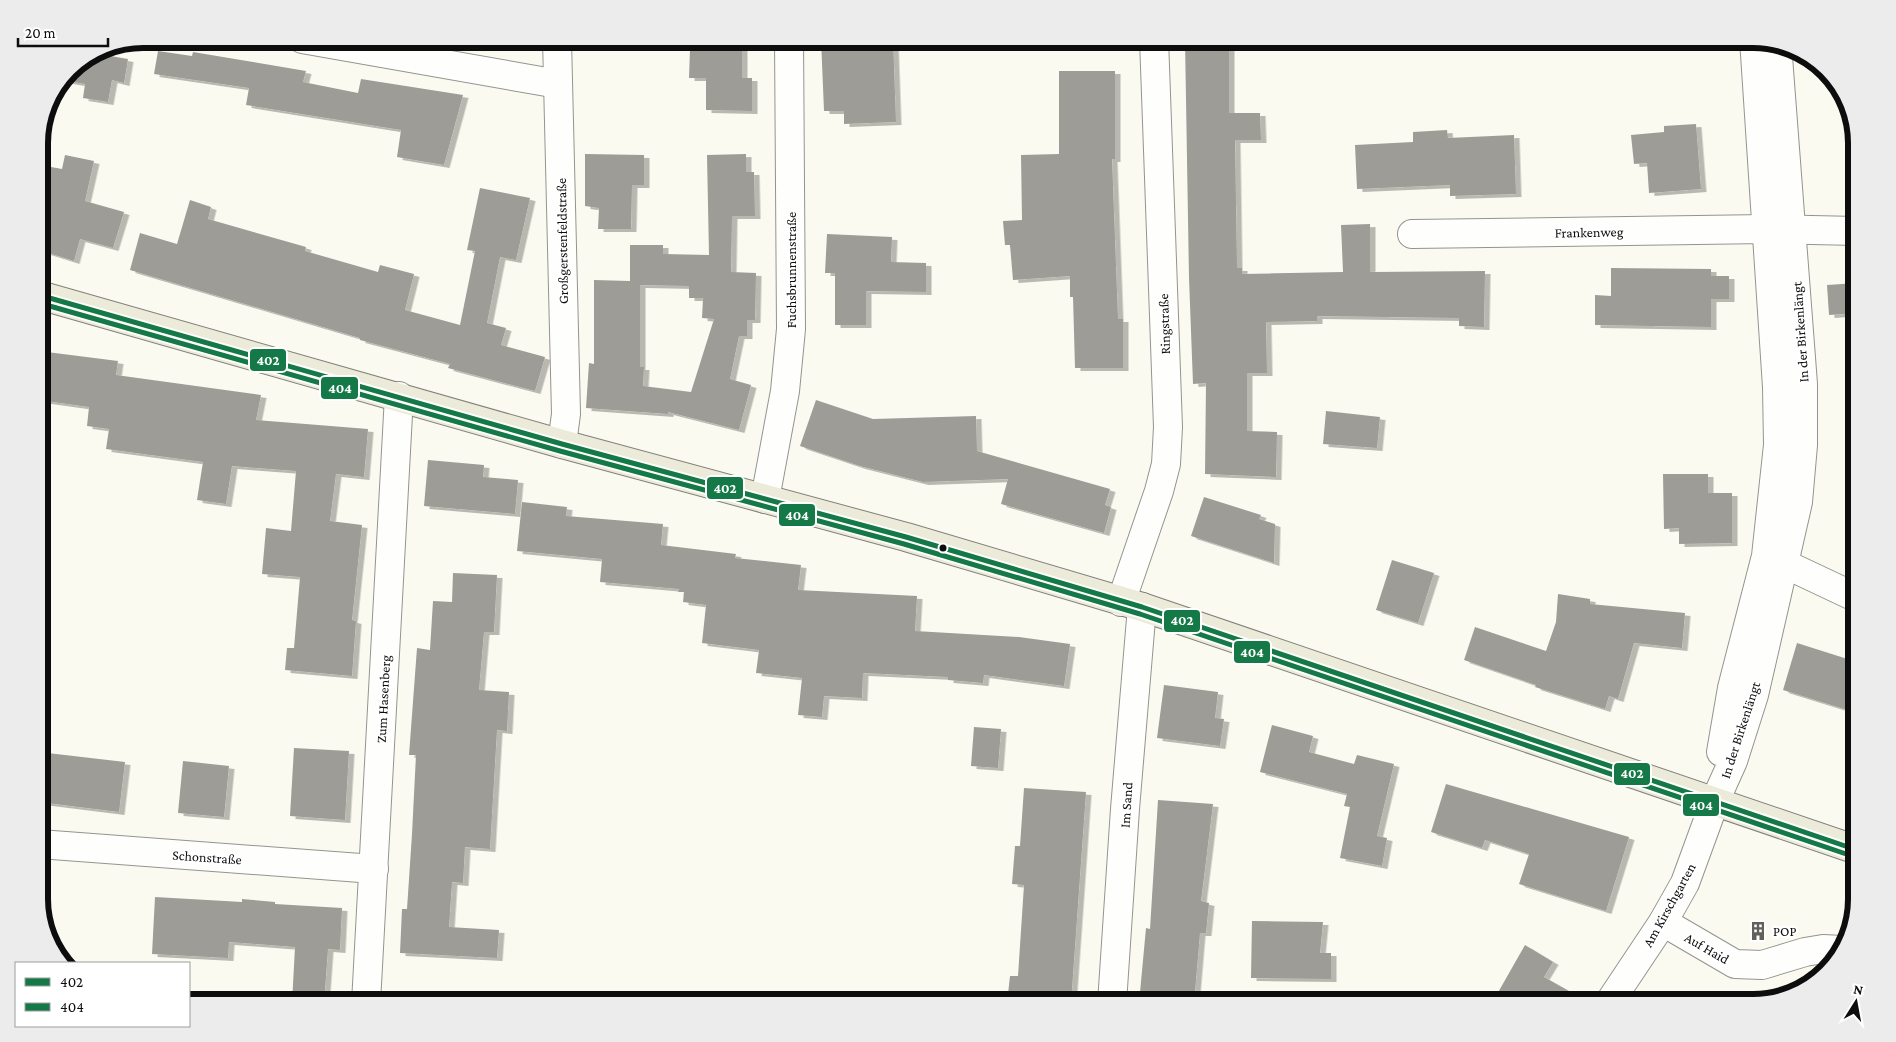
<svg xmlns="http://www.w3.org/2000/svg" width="1896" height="1042" viewBox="0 0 1896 1042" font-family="'Crimson Pro',serif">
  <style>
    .building { fill: #9e9c96; fill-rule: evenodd; filter: url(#shadow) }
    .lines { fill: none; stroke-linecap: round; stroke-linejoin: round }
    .minor-casing { stroke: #94948f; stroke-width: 30 }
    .major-casing { stroke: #81817c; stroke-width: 30 }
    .minor { stroke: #fefefd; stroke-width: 28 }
    .major { stroke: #ecead8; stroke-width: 28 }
    .bus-1-casing { stroke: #fff; stroke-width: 9 }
    .bus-2-casing { stroke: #fff; stroke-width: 9 }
    .bus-1 { stroke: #157947; stroke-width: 5 }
    .bus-2 { stroke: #157947; stroke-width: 5 }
    .bus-dot { fill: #0d0d0d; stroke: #fff; stroke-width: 2 }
    .labels { text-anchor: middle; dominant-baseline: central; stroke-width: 5; stroke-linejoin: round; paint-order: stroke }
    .street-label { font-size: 14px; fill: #0d0d0d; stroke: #fff }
    .poi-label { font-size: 14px; fill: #0d0d0d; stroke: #fff; text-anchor: start }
    .rim { fill: none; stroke: #0d0d0d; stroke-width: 6 }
    .line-badge { stroke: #fff; stroke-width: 2 }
    .badge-label { font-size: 14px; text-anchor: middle; font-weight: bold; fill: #fff }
  </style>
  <defs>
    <filter id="shadow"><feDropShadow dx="5.5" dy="3" stdDeviation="0" flood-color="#0004"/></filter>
  </defs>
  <rect width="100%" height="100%" fill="#fbfaf0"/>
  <!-- building -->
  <g class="building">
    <path d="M709 39H742V78H752V111L706 110V78H689L690 49H709Z"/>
    <path d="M821 39H893L896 122 844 124V111H824Z"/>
    <path d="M1185 40H1229V113H1260L1261 140H1235L1237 268H1242V274L1343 272 1341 225 1370 224V272L1485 271 1484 327 1459 326V318L1317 316V321L1266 322 1267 373H1247V431L1277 432 1276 477 1205 474 1206 383 1193 384 1189 278Z"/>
    <path d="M158 51 192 56 193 52 306 71 303 82 358 93 361 79 463 95 444 165 397 157 401 130 246 105 249 88 154 74Z"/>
    <path d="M93 53 128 59 124 83 112 80 108 102 83 98 85 84 62 80 69 69Z"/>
    <path d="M1059 71H1115V159H1112L1118 319H1123V368H1075L1073 297H1070V276L1013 280 1010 245H1005L1003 221 1022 220 1021 155 1059 154Z"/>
    <path d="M1696 124 1701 189 1649 193 1647 163 1634 164 1631 135 1664 132V126Z"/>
    <path d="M1447 130 1448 138 1514 135 1516 194 1450 196V185L1357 189 1355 145 1413 142V132Z"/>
    <path d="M585 154 644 155V185H632L631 229H598L599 208 585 206Z"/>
    <path d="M746 154V172H754L755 216H732L731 272 756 273 755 320H747V336H739L730 379 751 385 739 430 668 412V414L586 408 589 363 594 364V280L630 281V245H663V254L709 255 707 155ZM640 285 689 286V298H703L702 318 714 319 691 392 643 386 644 367H640Z"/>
    <path d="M65 155 94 161 85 201 124 212 113 248 80 239 74 261 39 250V218L51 167 62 169Z"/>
    <path d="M480 188 530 198 516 260 500 257 487 323 506 328 501 345 545 357 535 391 448 368 450 364 360 340V338L130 270 140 233 177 244 190 200 211 207 208 219 306 247 305 251 378 272 380 265 414 274 405 310 460 325 475 251 467 250Z"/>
    <path d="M827 234 892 237 891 262 926 263V292L866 291V325H835V273H825Z"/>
    <path d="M1611 268 1711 269V276H1729V299H1711V327L1595 325V295L1611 296Z"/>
    <path d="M1857 283V313L1829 315 1827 285Z"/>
    <path d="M39 351 118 361 116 375 261 395 256 420 368 429 364 477 336 474 330 521 362 525 352 620 356 621 352 676 285 670 287 648H294L300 577 262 574 266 528 291 531 296 471 232 466 226 504 197 500 203 462 106 449 109 429 87 426 89 407 39 400Z"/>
    <path d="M816 400 873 419 976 416 977 451 1110 489 1105 505 1111 507 1104 533 1001 504 1008 479 923 482 860 466 800 446Z"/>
    <path d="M1326 411 1380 417 1377 448 1323 444Z"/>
    <path d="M428 460 484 465 483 477 518 480 515 514 424 506Z"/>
    <path d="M1663 474H1708V493H1732V543L1679 544V528L1664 529Z"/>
    <path d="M1204 497 1261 515 1259 519 1275 524 1274 563 1191 536Z"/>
    <path d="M522 502 567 507 566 516 663 524 661 545 736 554 735 558 801 565 798 590 917 596 915 631 1019 637 1070 644 1064 686 984 675 983 683 948 680V677L863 673 862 698 824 696 822 717 798 715 802 678 756 673 759 650 702 643 706 605 683 602 684 592H678L679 589 600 582 602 559 517 551Z"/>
    <path d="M1392 560 1434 573 1418 623 1376 610Z"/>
    <path d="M453 573 497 575 494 632H484L479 690 509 692 507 731 497 730 490 849 465 847 463 883 452 882 449 927 499 930 497 958 400 953 402 909H407L412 834 416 755H409L417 648 430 650 433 601 452 602Z"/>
    <path d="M1558 594 1590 599V604L1685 613 1682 648 1634 643 1618 699 1609 696 1605 709 1535 687 1536 685 1464 660 1475 627 1546 651 1556 622Z"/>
    <path d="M1797 643 1857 662V713L1783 690Z"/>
    <path d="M1164 685 1218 692 1215 718 1224 719 1220 746 1157 738Z"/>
    <path d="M1272 725 1313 736 1309 752 1354 764 1357 755 1394 764 1377 836 1387 838 1382 866 1340 858 1350 807 1344 806 1347 794 1260 772Z"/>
    <path d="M974 727 1001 729 998 768 971 766Z"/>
    <path d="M294 748 349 751 345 820 290 816Z"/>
    <path d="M39 752 125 762 119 812 39 802Z"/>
    <path d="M183 761 229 766 224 817 178 813Z"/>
    <path d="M1446 784 1629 837 1606 911 1519 884 1529 854 1485 840 1482 848 1431 832Z"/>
    <path d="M1024 788 1086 792 1071 1003H1007L1010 976H1018L1024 885 1012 884 1015 846H1020Z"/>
    <path d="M1158 800 1213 804 1201 901 1209 903 1206 933H1200L1194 1003H1139L1146 928 1150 929Z"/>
    <path d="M155 897 242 902V899L275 902V904L342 908 340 950 328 949 324 1003H292L295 947 229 942 228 958 152 954Z"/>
    <path d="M1252 921 1323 922 1320 953H1331V979L1251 978Z"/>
    <path d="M1525 945 1553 962 1544 977 1590 1003H1492Z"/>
  </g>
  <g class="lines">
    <!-- minor casing -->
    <g class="minor-casing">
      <g id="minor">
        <path d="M302 39 558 84"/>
        <path d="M557 39 566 414 562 444"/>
        <path d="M1412 234 1766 229 1857 231"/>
        <path d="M765 499 785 391 791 329 789 39"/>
        <path d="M1768 556 1857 598"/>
        <path d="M1121 602 1159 491 1166 464 1168 427 1154 39"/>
        <path d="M1721 752 1732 688 1766 556 1778 445 1777 387 1754 39"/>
        <path d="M39 844 374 869"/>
        <path d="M1663 922 1735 964 1762 965 1805 952 1823 949 1842 950"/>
        <path d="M366 1003 399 396"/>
        <path d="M1112 1003 1125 809 1142 607"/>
        <path d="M1609 1003 1663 922 1685 883 1715 801 1733 761 1754 695 1798 502 1803 445V384L1777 44"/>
      </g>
    </g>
    <!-- major casing -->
    <g class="major-casing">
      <path id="major" d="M39 295 562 444 906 537 1142 607 1857 850"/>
    </g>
    <!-- minor -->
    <use href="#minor" class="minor"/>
    <!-- major -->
    <use href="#major" class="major"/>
    <!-- bus-1 casing -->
    <g class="bus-1-casing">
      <path id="bus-1" d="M39 295 562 444 906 537 1142 607 1857 850"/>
    </g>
    <!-- bus-2 casing -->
    <g class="bus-2-casing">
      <path id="bus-2" d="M39 303 560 451 904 544 1140 614 1855 857"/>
    </g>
    <!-- bus-1 -->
    <use href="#bus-1" class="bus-1"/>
    <!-- bus-2 -->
    <use href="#bus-2" class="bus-2"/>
  </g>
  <!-- icons -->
  <defs>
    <g id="building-bare" transform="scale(1.5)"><path d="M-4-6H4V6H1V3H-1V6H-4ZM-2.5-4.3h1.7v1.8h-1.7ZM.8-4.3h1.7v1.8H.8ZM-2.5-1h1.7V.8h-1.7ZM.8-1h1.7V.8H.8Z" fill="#60605c" stroke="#fff" stroke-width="2.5" paint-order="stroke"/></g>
  </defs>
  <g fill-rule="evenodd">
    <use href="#building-bare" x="1758" y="931"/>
  </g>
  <!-- markers -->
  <circle class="bus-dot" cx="943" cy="548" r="4.5"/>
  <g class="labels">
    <!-- street labels -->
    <g class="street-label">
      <text transform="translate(1589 232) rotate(-1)">Frankenweg</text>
      <text transform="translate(562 241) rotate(-91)">Großgerstenfeldstraße</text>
      <text transform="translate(791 270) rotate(-90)">Fuchsbrunnenstraße</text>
      <text transform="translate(1164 324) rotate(-92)">Ringstraße</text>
      <text transform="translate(1800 332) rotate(-94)">In der Birkenlängt</text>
      <text transform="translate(383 699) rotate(-87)">Zum Hasenberg</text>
      <text transform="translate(1740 730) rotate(-72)">In der Birkenlängt</text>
      <text transform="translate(1126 805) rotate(-86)">Im Sand</text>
      <text transform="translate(207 857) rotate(4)">Schonstraße</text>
      <text transform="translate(1669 905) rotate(-61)">Am Kirschgarten</text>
      <text transform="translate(1707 948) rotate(30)">Auf Haid</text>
    </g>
    <!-- poi labels -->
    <g class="poi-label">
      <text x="1773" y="931">POP</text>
    </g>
  </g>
  <!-- crop -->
  <path d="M0 0H1896V1042H0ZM143 48H1753A95 95 0 0 1 1848 143V899A95 95 0 0 1 1753 994H143A95 95 0 0 1 48 899V143A95 95 0 0 1 143 48Z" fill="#ececec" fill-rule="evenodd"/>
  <path class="rim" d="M143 48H1753A95 95 0 0 1 1848 143V899A95 95 0 0 1 1753 994H143A95 95 0 0 1 48 899V143A95 95 0 0 1 143 48Z"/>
  <g class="line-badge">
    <rect x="249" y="348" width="38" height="24" rx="5" fill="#157947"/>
    <rect x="320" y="376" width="39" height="24" rx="5" fill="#157947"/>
    <rect x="706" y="476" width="38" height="24" rx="5" fill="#157947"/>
    <rect x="778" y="503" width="38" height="24" rx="5" fill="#157947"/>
    <rect x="1163" y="609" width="38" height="24" rx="5" fill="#157947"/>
    <rect x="1233" y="640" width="38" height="24" rx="5" fill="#157947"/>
    <rect x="1613" y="762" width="38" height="24" rx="5" fill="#157947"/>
    <rect x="1682" y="793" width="38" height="24" rx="5" fill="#157947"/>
  </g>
  <g class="badge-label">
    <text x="268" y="365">402</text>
    <text x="340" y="393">404</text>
    <text x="725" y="493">402</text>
    <text x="797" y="520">404</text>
    <text x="1182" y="625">402</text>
    <text x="1252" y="657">404</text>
    <text x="1632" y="778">402</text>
    <text x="1701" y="810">404</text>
  </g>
  <!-- legend -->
  <rect x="15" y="962" width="175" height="65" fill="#ffffff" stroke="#9e9e9e"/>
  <rect x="25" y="978" width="25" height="8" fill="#157947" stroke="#9e9e9e"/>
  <text x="60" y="987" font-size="15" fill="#0d0d0d">402</text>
  <rect x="25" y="1003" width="25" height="8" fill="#157947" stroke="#9e9e9e"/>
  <text x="60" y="1012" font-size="15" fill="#0d0d0d">404</text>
  <!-- north arrow -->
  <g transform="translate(1856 1002) rotate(11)" stroke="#ffffff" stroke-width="4" paint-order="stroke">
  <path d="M0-4L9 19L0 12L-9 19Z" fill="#0d0d0d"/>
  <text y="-8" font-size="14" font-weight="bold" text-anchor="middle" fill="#0d0d0d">N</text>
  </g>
  <!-- scale -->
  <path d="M18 38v8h90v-8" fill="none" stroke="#0d0d0d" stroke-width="2.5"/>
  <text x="25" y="38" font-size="15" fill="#0d0d0d" stroke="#ffffff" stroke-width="4" paint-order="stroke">20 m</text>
</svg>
